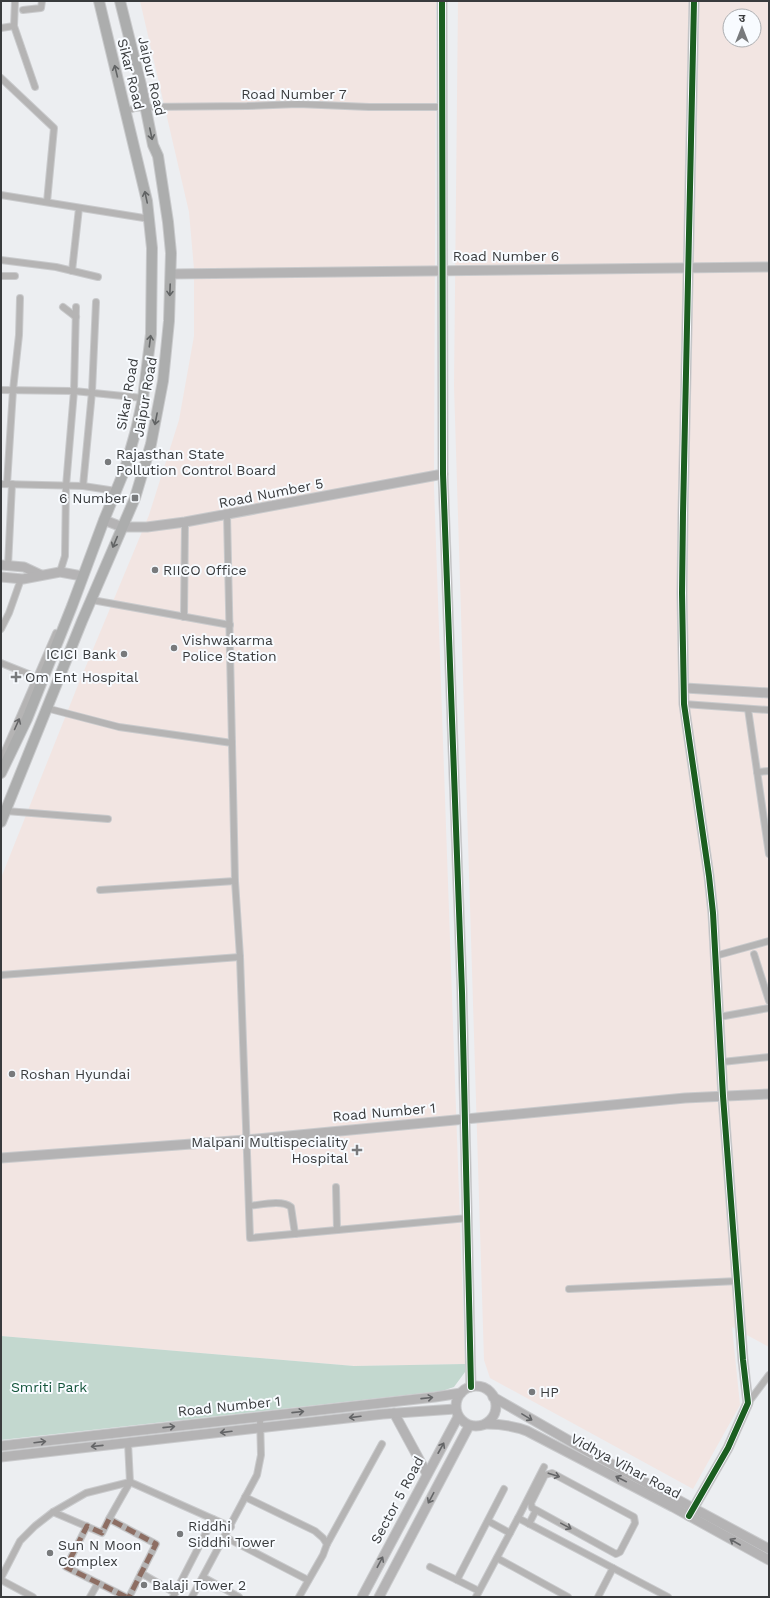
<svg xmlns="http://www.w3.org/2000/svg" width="770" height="1598" viewBox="0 0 770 1598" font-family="'Work Sans','Noto Sans Devanagari',sans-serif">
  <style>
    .industrial { fill: #f2e5e2; fill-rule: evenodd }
    .green { fill: #c3d8cf }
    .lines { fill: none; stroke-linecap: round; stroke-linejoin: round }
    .street-casing { stroke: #c9cacc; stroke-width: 8 }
    .secondary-casing { stroke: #c9cacc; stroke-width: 11 }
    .primary-casing { stroke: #c9cacc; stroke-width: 12 }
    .street { stroke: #b5b4b4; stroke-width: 6 }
    .secondary { stroke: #b4b3b4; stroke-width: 9 }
    .primary { stroke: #acadad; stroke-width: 10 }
    .quiet { stroke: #8d6e63; stroke-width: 5; stroke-dasharray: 10 5; stroke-linecap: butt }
    .cycleway-casing { stroke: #f8fbff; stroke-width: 8 }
    .cycleway { stroke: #1b5e20; stroke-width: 6 }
    .oneway { stroke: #616364 }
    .oneway2 { stroke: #646567 }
    .poi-dot { fill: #787a7c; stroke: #f8fbff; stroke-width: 1.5 }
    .labels { text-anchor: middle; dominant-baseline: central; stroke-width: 4; stroke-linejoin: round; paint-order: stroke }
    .street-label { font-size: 14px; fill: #393b3d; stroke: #f8fbff }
    .poi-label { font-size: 14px; fill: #393b3d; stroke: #f8fbff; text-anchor: start }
    .park-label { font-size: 14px; fill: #14553c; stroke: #f8fbff }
  </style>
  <rect width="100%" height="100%" fill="#eceef1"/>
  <!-- industrial -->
  <g class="industrial">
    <path d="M140 1H436L434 487 465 1364 354 1366 1 1336V878L76 690 149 515 179 420 194 336V269L189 212Z"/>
    <path d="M458 1H769V1347L732 1327 740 1405 693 1489 490 1378 484 1360 454 386ZM730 16H754V40H730Z"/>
  </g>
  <!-- green -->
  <path class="green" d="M1 1336 354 1366 465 1364V1372L454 1387 442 1391 1 1440Z"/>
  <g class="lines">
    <!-- street casing -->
    <g class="street-casing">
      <g id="street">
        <path d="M15 1 14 26 35 87"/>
        <path d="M23 10 41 8 42 1"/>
        <path d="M1 28 14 26"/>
        <path d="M1 78 54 128 47 202"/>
        <path d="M126 111 135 108 145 107 247 106 298 104 369 107H442"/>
        <path d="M1 195 150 219"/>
        <path d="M1 260 56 267 98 277"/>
        <path d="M72 271 79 208"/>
        <path d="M1 276H15"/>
        <path d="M63 307 76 317"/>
        <path d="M1 390 74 391 143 398"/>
        <path d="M1 484 83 486 116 491"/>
        <path d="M7 484 13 390 19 335 20 298"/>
        <path d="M83 486 92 392 96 302"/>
        <path d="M227 515 235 881 240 957 250 1238 468 1218"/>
        <path d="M8 566 12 484"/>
        <path d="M60 572 65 556 66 486 74 391 76 307"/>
        <path d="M92 600 230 625"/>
        <path d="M184 617 185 522"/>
        <path d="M1 629 9 613 21 579"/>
        <path d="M1 663 41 679"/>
        <path d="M684 704 769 710"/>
        <path d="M46 708 119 727 232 743"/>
        <path d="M748 709 769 854"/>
        <path d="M1 760 56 633"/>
        <path d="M757 772 769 771"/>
        <path d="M6 811 108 819"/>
        <path d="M100 890 235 881"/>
        <path d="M754 954 769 1001"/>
        <path d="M715 956 769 941"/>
        <path d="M1 975 240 957"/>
        <path d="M719 1017 769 1008"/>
        <path d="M722 1062 769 1057"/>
        <path d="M336 1187 337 1230"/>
        <path d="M249 1206C260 1205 282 1199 291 1207L295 1234"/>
        <path d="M569 1289 738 1281"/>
        <path d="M748 1403 769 1375"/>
        <path d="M245 1497 315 1531 323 1538 327 1544 323 1555 299 1597"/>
        <path d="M53 1512 102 1533 109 1519 156 1544 129 1597"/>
        <path d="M518 1518 544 1467"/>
        <path d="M109 1519 130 1482 128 1443"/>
        <path d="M213 1519 231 1527"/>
        <path d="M488 1521 510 1533"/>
        <path d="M529 1524 536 1510 532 1508 531 1503 545 1475 552 1473 634 1517 635 1523 620 1552 616 1554 536 1510"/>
        <path d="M87 1526 66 1567 126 1597"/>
        <path d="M225 1537 308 1580"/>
        <path d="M327 1544 382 1444"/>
        <path d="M497 1558 568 1597"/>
        <path d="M430 1567 457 1580 504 1489"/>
        <path d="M141 1573 175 1593"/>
        <path d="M203 1577 239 1597"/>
        <path d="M1 1578 20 1541 35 1526 53 1512 86 1493 130 1482 213 1519 173 1597"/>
        <path d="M1 1580 33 1597"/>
        <path d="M457 1580 479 1591"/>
        <path d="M90 1597 98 1583"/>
        <path d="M192 1597 257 1475 261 1455 260 1417"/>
        <path d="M476 1597 518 1518 668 1597"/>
        <path d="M598 1597 613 1568"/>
      </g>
    </g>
    <!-- secondary casing -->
    <g class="secondary-casing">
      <g id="secondary">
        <path d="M442 1 443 474 462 992 471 1387"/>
        <path d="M171 274 769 267"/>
        <path d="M104 520 122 527H147L185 522 443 474"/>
        <path d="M1 565 24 567 41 575"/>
        <path d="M1 577 23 579 60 572 82 576"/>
        <path d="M685 688 769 693"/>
        <path d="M1 1158 246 1140 685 1098 769 1094"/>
        <circle cx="476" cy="1406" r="20"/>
        <path d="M493 1397 589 1452 769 1549"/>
        <path d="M394 1413 427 1474"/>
        <path d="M486 1424C500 1424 514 1426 527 1431L673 1507 769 1560"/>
        <path d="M1 1446 435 1397 461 1393"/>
        <path d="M1 1457 383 1414 455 1409"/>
        <path d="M689 1516 728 1448 748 1403 743 1360 723 1096 713 913 709 876 684 704 682 593 683 513 694 1"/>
        <path d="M362 1597 458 1417"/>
        <path d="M379 1597 469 1426"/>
      </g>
    </g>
    <!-- primary casing -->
    <g class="primary-casing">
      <g id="primary">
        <path d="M1 773 27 719 72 606 104 520 125 469 136 430 143 398 151 334 152 248 147 201 99 1"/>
        <path d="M1 822 82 621 135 498 151 444 163 381 169 321 171 253 168 222 158 156 153 145 141 85 120 1"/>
      </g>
    </g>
    <!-- street -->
    <use href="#street" class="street"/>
    <!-- secondary -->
    <use href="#secondary" class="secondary"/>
    <!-- primary -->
    <use href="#primary" class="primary"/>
    <!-- quiet -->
    <path class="quiet" d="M126 1597 66 1567 87 1526 102 1533 109 1519 156 1544 129 1597"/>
    <!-- cycleway casing -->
    <g class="cycleway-casing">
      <g id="cycleway">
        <path d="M442 1 443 474 462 992 471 1387"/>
        <path d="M689 1516 728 1448 748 1403 743 1360 723 1096 713 913 709 876 684 704 682 593 683 513 694 1"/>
      </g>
    </g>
    <!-- cycleway -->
    <use href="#cycleway" class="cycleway"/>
  </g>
  <!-- one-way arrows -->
  <defs><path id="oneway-shaft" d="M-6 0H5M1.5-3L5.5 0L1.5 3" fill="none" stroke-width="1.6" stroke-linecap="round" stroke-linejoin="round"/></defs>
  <g class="oneway">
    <use href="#oneway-shaft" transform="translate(116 71) rotate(-104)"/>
    <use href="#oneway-shaft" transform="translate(151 134) rotate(78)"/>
    <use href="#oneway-shaft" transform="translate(146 197) rotate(-102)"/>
    <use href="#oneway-shaft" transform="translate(170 290) rotate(92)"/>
    <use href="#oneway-shaft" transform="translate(150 341) rotate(-83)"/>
    <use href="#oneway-shaft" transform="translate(156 419) rotate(101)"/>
    <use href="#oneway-shaft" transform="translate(115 542) rotate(113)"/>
  </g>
  <g class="oneway2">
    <use href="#oneway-shaft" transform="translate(17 724) rotate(-66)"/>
    <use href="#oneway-shaft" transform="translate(427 1398) rotate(-6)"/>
    <use href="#oneway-shaft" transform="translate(298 1412) rotate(-6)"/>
    <use href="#oneway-shaft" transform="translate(355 1417) rotate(173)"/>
    <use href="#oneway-shaft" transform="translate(527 1417) rotate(31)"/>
    <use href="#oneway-shaft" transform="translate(169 1427) rotate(-6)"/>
    <use href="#oneway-shaft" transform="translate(226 1432) rotate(173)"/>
    <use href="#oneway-shaft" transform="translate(40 1442) rotate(-7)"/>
    <use href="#oneway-shaft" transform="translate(97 1446) rotate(174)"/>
    <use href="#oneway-shaft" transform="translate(441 1448) rotate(-61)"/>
    <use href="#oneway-shaft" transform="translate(554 1475) rotate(18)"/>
    <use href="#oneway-shaft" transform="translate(621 1479) rotate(-153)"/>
    <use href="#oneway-shaft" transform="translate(431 1498) rotate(118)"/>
    <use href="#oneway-shaft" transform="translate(566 1526) rotate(29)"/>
    <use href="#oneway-shaft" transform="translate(735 1542) rotate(-150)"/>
    <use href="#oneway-shaft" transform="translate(380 1562) rotate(-62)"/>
  </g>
  <!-- markers -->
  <g class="poi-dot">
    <circle cx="108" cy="462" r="4"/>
    <rect x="131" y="494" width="8" height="8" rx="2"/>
    <circle cx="155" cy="570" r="4"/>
    <circle cx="174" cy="648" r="4"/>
    <circle cx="124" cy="654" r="4"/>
    <path d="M14 671h4v4h4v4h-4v4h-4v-4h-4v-4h4z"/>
    <circle cx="12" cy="1074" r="4"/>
    <path d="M355 1144h4v4h4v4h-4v4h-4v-4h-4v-4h4z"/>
    <circle cx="532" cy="1392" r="4"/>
    <circle cx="180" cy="1534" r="4"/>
    <circle cx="50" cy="1553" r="4"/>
    <circle cx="144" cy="1585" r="4"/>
  </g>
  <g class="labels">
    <!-- street labels -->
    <g class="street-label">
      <text transform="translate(131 74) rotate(76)">Sikar Road</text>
      <text transform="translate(152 76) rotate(77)">Jaipur Road</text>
      <text x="294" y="94">Road Number 7</text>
      <text x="506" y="256">Road Number 6</text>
      <text transform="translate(127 394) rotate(-80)">Sikar Road</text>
      <text transform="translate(145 397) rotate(-80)">Jaipur Road</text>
      <text transform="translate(271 493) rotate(-11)">Road Number 5</text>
      <text transform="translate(384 1112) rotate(-5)">Road Number 1</text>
      <text transform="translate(229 1406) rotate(-6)">Road Number 1</text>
      <text transform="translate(626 1466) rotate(28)">Vidhya Vihar Road</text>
      <text transform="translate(397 1500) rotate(-62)">Sector 5 Road</text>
    </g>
    <!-- poi labels -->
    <g class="poi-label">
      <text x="116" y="454">Rajasthan State<tspan x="116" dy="16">Pollution Control Board</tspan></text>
      <text x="127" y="498" text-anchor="end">6 Number</text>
      <text x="163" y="570">RIICO Office</text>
      <text x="182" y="640">Vishwakarma<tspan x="182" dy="16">Police Station</tspan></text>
      <text x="116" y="654" text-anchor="end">ICICI Bank</text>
      <text x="25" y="677">Om Ent Hospital</text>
      <text x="20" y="1074">Roshan Hyundai</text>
      <text x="348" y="1142" text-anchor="end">Malpani Multispeciality<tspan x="348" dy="16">Hospital</tspan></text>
      <text x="540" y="1392">HP</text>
      <text x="188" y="1526">Riddhi<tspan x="188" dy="16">Siddhi Tower</tspan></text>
      <text x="58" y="1545">Sun N Moon<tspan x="58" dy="16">Complex</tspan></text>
      <text x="152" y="1585">Balaji Tower 2</text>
    </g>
    <!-- park labels -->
    <g class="park-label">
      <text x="49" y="1387">Smriti Park</text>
    </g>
  </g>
  <!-- border -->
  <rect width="770" height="1598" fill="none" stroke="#393b3d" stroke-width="4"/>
  <!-- north arrow -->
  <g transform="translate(742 28)"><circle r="19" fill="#f8fbff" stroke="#acaeb1"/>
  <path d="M0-3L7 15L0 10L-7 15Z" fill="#787a7c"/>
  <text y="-6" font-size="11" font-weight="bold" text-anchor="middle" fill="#393b3d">उ</text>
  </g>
</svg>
